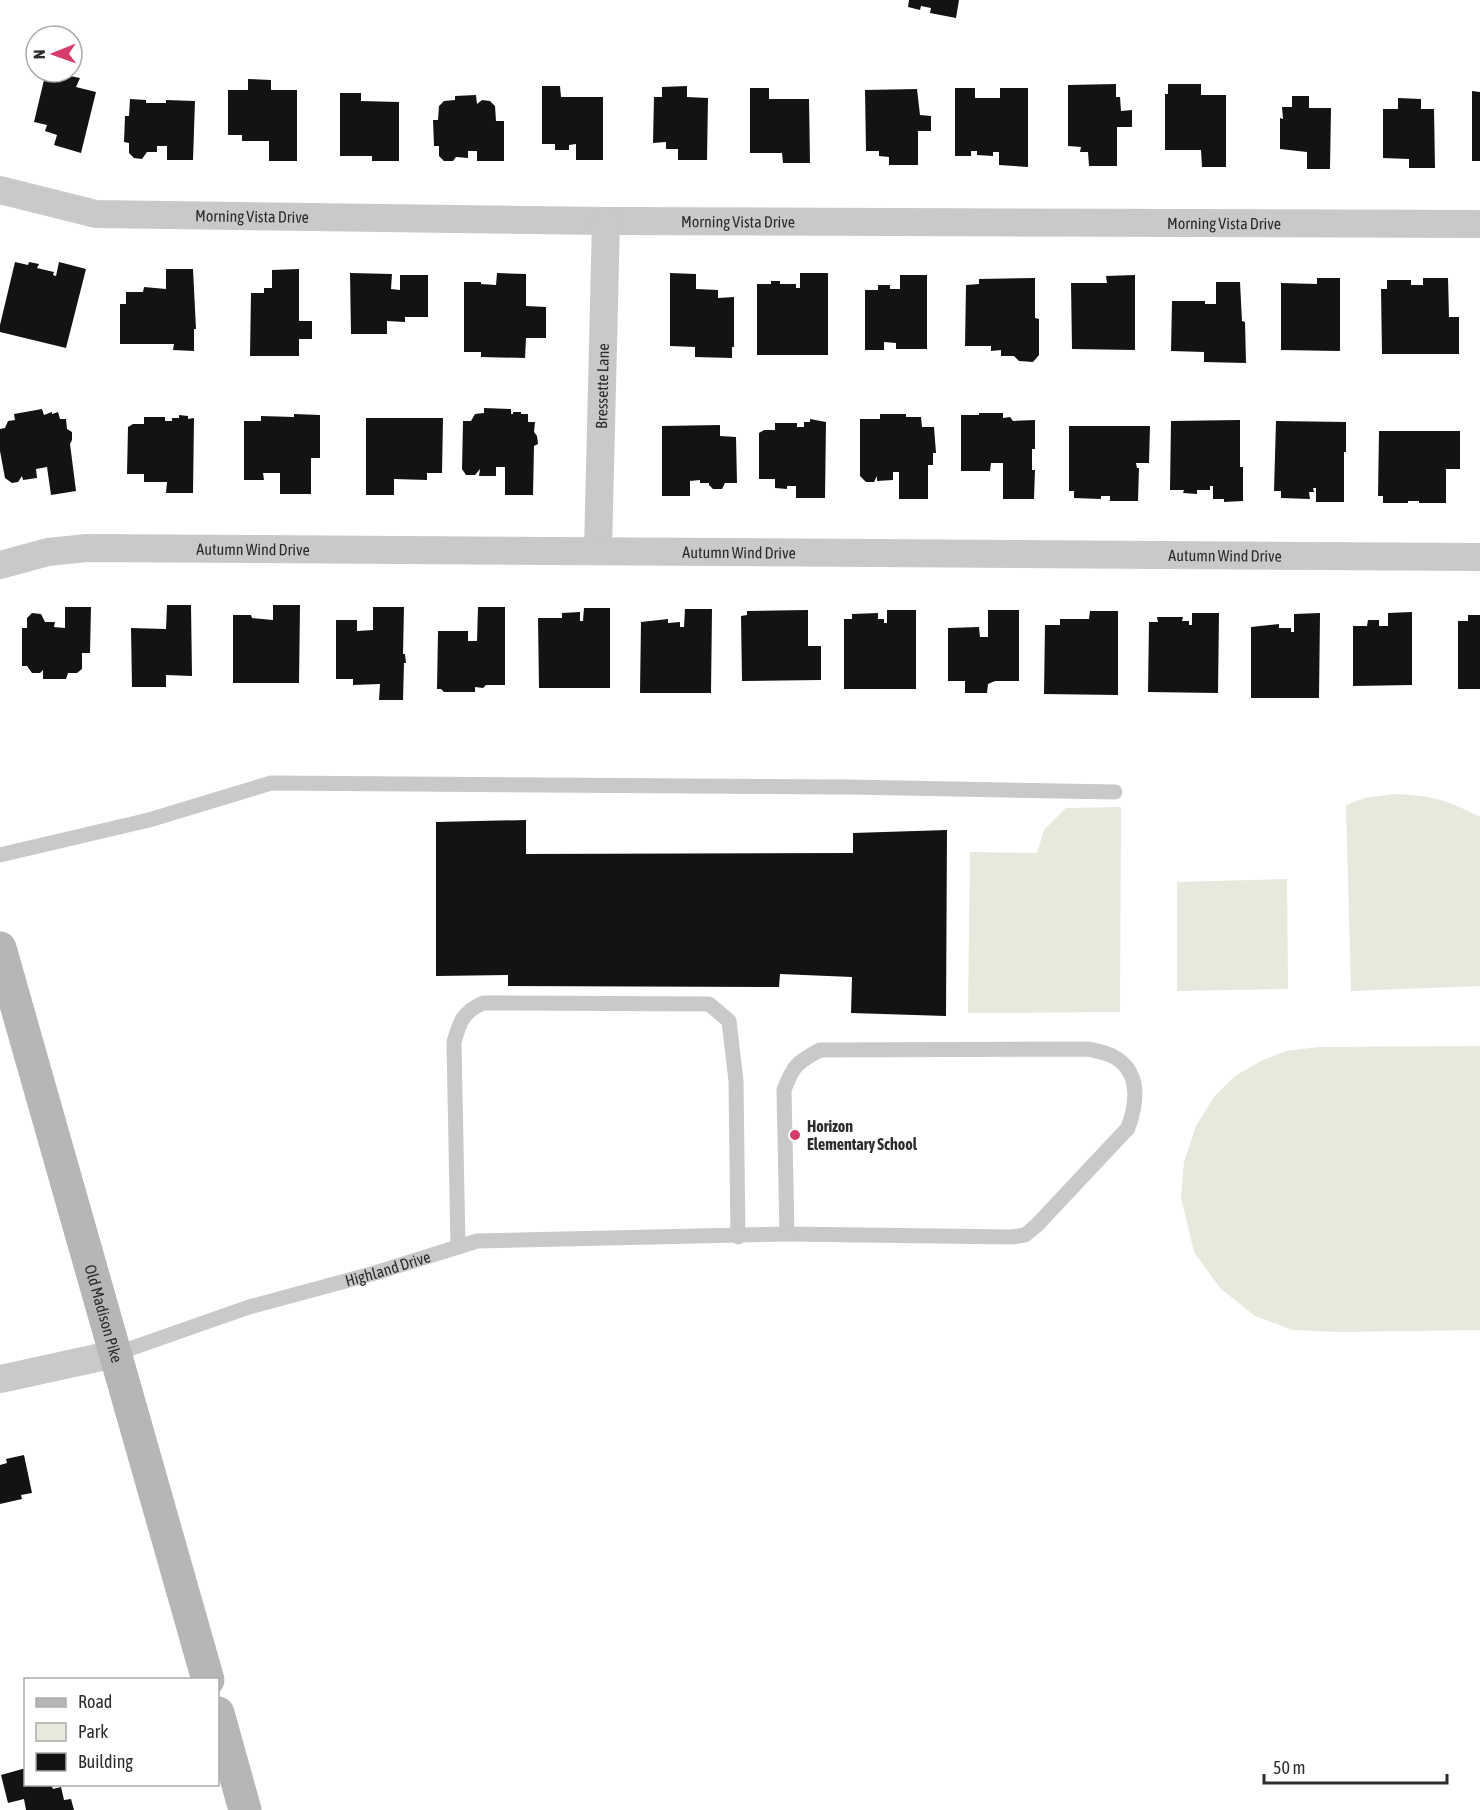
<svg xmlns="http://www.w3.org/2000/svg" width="1480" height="1810" viewBox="0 0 1480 1810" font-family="'Asap Condensed',sans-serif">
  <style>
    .green { fill: #e6e9db }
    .building { fill: #131313 }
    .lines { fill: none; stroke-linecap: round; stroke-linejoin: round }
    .lane { stroke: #c9c9c9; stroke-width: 15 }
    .street { stroke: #c9c9c9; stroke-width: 28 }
    .secondary { stroke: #b6b6b6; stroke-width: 33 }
    .poi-dot { fill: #d63b6a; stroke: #fff; stroke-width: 2 }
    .labels { text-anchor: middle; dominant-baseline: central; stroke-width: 6; stroke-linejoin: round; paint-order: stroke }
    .street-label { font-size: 16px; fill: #2c2c2c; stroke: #fff }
    .poi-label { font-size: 16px; font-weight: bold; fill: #2c2c2c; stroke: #fff; text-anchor: start }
  </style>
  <rect width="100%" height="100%" fill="#fff"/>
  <!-- green -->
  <g class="green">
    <path d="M1393 794C1430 795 1448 800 1480 817V986L1351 991 1346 805 1365 798Z"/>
    <path d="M1121 807 1120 1012 968 1013 970 852 1037 853 1044 830 1066 808Z"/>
    <path d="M1287 879 1288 989 1177 991V882Z"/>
    <path d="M1480 1046V1330L1339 1332 1293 1330 1255 1316 1220 1288 1194 1252 1181 1197 1184 1162 1196 1126 1214 1097 1235 1076 1261 1061 1286 1051 1319 1047Z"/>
  </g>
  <!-- building -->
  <g class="building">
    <path d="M909 0H959L956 18 930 13 931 8 921 6 920 10 908 7Z"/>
    <path d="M55 73 80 78 76 87 96 92 81 153 54 145 57 135 45 131 47 125 34 122 44 80 52 82Z"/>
    <path d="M248 79 271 80V90H297V161H269V141H242V135H228V90H248Z"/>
    <path d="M1116 84V97H1120L1121 111 1132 110V127H1117V166H1089L1088 152H1080L1081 147 1068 146V85Z"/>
    <path d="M1168 84H1201V95H1226V167H1202L1201 150H1165V94H1168Z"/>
    <path d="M542 86H560L561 97H603V160H576V144L569 145V150H555V144H542Z"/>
    <path d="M687 86V97L708 98 707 160H678V149H666V142L653 143 654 97H662V87Z"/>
    <path d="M750 88H769V99H809L810 163H783L782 153H750Z"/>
    <path d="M955 88H975V98H1000V88H1028V167L999 165V152H993V156L977 155V151H971V156H955Z"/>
    <path d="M917 89 920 115 931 116V131H918V165H889V157L879 156V151H866L865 90Z"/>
    <path d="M1472 91 1480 92V161H1472Z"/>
    <path d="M340 93H361V101L399 102V161H372V156H340Z"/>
    <path d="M476 95 477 104 482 100 490 101 495 106 496 121H504V161H477V151H468V158L456 157 453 161H444L439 156V146H434L433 120H438L439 106 444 101 455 100V96Z"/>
    <path d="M1292 96H1309V108H1331L1330 169H1307V152L1280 149V118L1283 119 1282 107H1292Z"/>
    <path d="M1398 98 1421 99V109H1434L1435 168H1409V159L1383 158V109H1398Z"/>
    <path d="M130 99 146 100V103H166V100L195 101 193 160H167V146H157V152H147L142 159 134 158 129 153V143L124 142 125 116H129Z"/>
    <path d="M15 262 28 265 29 262 39 264 37 268 54 272 53 275 56 276 59 262 86 269 66 348 0 332V325Z"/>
    <path d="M166 269H193L196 329H194V351L173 350 174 344H120V304H126V292H143L144 287 166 289Z"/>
    <path d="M299 269V321H312V339H299V356H250L251 293H264V288H272V270Z"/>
    <path d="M350 273 392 274 391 289 400 290V275H428V317H405V322L387 321V334H351Z"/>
    <path d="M497 273 526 274V306L546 307V338H526L525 358 481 357V352H464V282H481V284L496 285Z"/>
    <path d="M670 273 696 274V289L718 290V298L734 297V347H732V358L695 357V347L670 346Z"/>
    <path d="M800 273H828V355H757V284H771V281H780V284H796V288H800Z"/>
    <path d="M900 275H927V349H896V343L884 342V350H865V290H878V285H890V289H900Z"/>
    <path d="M1135 275V350L1072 349 1071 283H1107L1106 276Z"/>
    <path d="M1035 278V318L1039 319V355L1033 362 1019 361 1014 356H1001V350L991 351V346H965L966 285 979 284V279Z"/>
    <path d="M1317 278H1340V351L1281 350V283L1317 284Z"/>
    <path d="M1423 278H1448L1449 317H1459V354H1382L1381 289H1387V280H1411V285H1423Z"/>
    <path d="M1216 282H1240L1242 321 1245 322 1246 363 1204 362V352L1171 351 1172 301H1205V304H1216Z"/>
    <path d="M484 408 511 409V414H513V412H521V414H528V422H535L534 432 537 436 538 444 534 446 533 495H505V467H496V476H479L480 469 475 475H466L462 469 463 421H471L475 414 484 413Z"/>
    <path d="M42 409 44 415 52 412V414L58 412 60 419H66L67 429 72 432V440L70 444 76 491 51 495 47 467 36 469 37 478 23 480 22 476 18 482 12 483 5 478 0 451V429L5 428 8 421 15 420 14 414Z"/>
    <path d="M979 413H1003V418L1010 417 1013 421 1035 420V449H1032V470H1035L1034 499H1003V463H991L990 471H961V415H979Z"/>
    <path d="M294 414 320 415V458H311V494H280V473H263L264 480H244V421H261V416L294 417Z"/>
    <path d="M880 414H906V417H921L922 427H934L936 453H933V465H928V499H899V472H893V480L877 481V476L874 482H866L860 476V419H880Z"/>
    <path d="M179 415 188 416V419L194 418 193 493H166L167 482H144V474H127L128 427 133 424H144V417H165V421H172V418H179Z"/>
    <path d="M366 418H443L442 473H427V480L394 479V495H366Z"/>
    <path d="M810 419 826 422 825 498H796V486H787V489L775 488V479H759V433L764 430H775V423H797V427H804V422H810Z"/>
    <path d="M1240 420V467H1243V501L1224 502V499H1213V486H1210V490H1197V494L1183 493 1184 490H1170L1171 421Z"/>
    <path d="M1276 421 1346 422V452H1344V502H1316V488H1313L1314 492H1309L1310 499 1281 498V491H1274Z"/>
    <path d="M720 425V436L736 437 737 483H725L722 489H713L709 485V483H700V480L690 481V496H662V426Z"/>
    <path d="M1069 426H1150L1149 463H1136L1137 468H1139L1138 501H1110V496H1101V499L1074 498V491H1069Z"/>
    <path d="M1379 431H1460V469H1446V503H1419V501H1408V503H1383V496H1378Z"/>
    <path d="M167 605H191L192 676 166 675V687H132L131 628 166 629Z"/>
    <path d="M273 605H300L299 683H233V615H251L252 618 273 620Z"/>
    <path d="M65 607H91L90 653H82V669L77 673H68L66 679H43V670L40 673H32L27 666H22V628H27V618L32 613 41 614 45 622H55L54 627 65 628Z"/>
    <path d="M373 607H404L403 654H405L406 663H404L403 700H379L380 684 353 685V679H336V620H357V631L373 630Z"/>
    <path d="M478 607H505V685H486L483 688 475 687V692H444L441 689H437L438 631H468V641H477Z"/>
    <path d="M584 608H610V688H539L538 618H562V613L580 612V621H583Z"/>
    <path d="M685 609H712L711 693H640L641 622 668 619V623L680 622V627H684Z"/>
    <path d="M808 610V646H821V680L742 681 741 616 747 615V611Z"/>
    <path d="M887 610H916V689H844V619H852V614L878 613V619H884V623H887Z"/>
    <path d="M988 610H1019V681H995L988 684 987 693H965V681H948V628L979 627 980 637H988Z"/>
    <path d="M1090 611H1118V695L1044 694 1045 625H1060V619H1089Z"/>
    <path d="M1412 612V685L1353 686V626H1367L1368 620H1379V626H1388V613Z"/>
    <path d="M1192 613H1219L1218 693 1148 692 1149 622H1158L1157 617H1183L1182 621H1189V625H1192Z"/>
    <path d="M1320 613 1319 698H1251V627L1279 624V628H1291V632H1294V614Z"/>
    <path d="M1468 615H1480V689H1458V621H1468Z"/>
    <path d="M526 820V854L853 853V833L947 830 946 1016 851 1013 852 977 780 974 779 987 508 986V975L436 976V822Z"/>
    <path d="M24 1455 32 1493 21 1495 22 1499 0 1504V1465L7 1463 6 1459Z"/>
    <path d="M26 1768V1784H51L53 1789 61 1787 64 1800 71 1799 74 1810H26L24 1799 8 1803 1 1775Z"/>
  </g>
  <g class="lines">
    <!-- lane -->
    <g class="lane">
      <path d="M0 855 149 820 271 783 849 787 1115 792"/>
      <path d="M1089 1049C1097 1051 1109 1053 1116 1058 1141 1074 1137 1103 1128 1128L1037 1225 1025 1235 1012 1237 787 1234 784 1090C793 1066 797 1062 820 1050Z"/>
      <path d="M458 1247 454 1042C460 1021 463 1012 483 1003L709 1004 729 1021 736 1081 738 1237"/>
      <path id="s1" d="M115 1354 249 1307 375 1273 477 1241 787 1234"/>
    </g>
    <!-- street -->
    <g class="street">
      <path id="s2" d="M0 190 96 214 606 221 1480 224"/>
      <path id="s3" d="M598 551 606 221"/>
      <path id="s4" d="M0 565 48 552 87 548 1480 557"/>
      <path d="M0 1379 115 1354"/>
    </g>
    <!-- secondary -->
    <g class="secondary">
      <path id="s5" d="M0 948 208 1680"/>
      <path d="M218 1713 245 1810"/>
    </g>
  </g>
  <!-- markers -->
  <circle class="poi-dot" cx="795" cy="1135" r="6"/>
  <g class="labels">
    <!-- street labels -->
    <g class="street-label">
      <text stroke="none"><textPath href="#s2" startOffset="255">Morning Vista Drive</textPath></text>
      <text stroke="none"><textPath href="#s2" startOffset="741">Morning Vista Drive</textPath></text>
      <text stroke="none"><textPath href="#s2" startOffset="1227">Morning Vista Drive</textPath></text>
      <text stroke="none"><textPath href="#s3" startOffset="165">Bressette Lane</textPath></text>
      <text stroke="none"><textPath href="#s4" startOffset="255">Autumn Wind Drive</textPath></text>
      <text stroke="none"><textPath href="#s4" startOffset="741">Autumn Wind Drive</textPath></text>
      <text stroke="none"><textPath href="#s4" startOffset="1227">Autumn Wind Drive</textPath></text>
      <text stroke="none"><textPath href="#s1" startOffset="286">Highland Drive</textPath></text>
      <text stroke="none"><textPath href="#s5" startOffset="380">Old Madison Pike</textPath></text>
    </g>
    <!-- poi labels -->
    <g class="poi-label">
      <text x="807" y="1126">Horizon<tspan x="807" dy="18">Elementary School</tspan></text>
    </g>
  </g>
  <!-- legend -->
  <rect x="24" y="1678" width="195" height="108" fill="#ffffff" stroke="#ababab" stroke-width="1.5"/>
  <rect x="36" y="1698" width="30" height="9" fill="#b6b6b6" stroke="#ababab" stroke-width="1.5"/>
  <text x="78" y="1708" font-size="18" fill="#2c2c2c">Road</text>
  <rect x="36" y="1723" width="30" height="18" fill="#e6e9db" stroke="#ababab" stroke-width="1.5"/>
  <text x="78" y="1738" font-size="18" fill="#2c2c2c">Park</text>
  <rect x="36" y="1753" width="30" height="18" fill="#131313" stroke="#ababab" stroke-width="1.5"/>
  <text x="78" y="1768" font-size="18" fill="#2c2c2c">Building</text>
  <!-- north arrow -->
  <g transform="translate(54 54) rotate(269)"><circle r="28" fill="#ffffff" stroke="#ababab" stroke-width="1.5"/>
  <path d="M0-4.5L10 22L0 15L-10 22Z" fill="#d63b6a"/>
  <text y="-9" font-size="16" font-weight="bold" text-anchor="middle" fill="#2c2c2c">N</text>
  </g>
  <!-- scale -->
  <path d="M1264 1774v9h183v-9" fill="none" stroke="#2c2c2c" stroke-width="3"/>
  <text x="1273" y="1774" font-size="18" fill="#2c2c2c" stroke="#ffffff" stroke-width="4.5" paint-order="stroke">50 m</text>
</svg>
